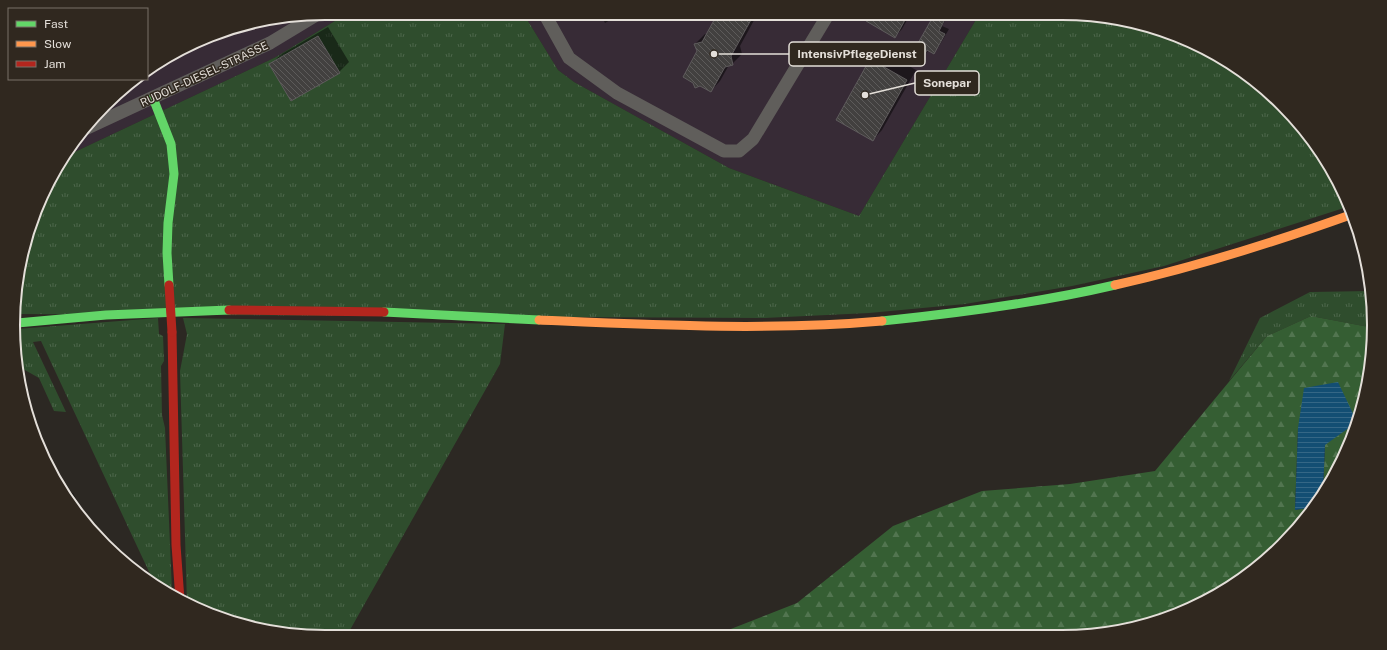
<svg xmlns="http://www.w3.org/2000/svg" width="1387" height="650" viewBox="0 0 1387 650" font-family="'Public Sans',sans-serif">
  <style>
    .commercial { fill: #372b36 }
    .grass { fill: url(#grass-tufts) }
    .forest { fill: url(#forest-firs) }
    .water { fill: url(#water-rules) }
    .shadow { fill: #0007 }
    .building { fill: url(#building-back-hatch); stroke: #5e5b5c }
    .lines { fill: none; stroke-linecap: round; stroke-linejoin: round }
    .street { stroke: #605e5b; stroke-width: 13 }
    .fast { stroke: #63d668; stroke-width: 9 }
    .slow { stroke: #ff974d; stroke-width: 9 }
    .jam { stroke: #b3261e; stroke-width: 9 }
    .jam-bridge { stroke: #b3261e; stroke-width: 9 }
    .labels { text-anchor: middle; dominant-baseline: central; stroke-width: 3; stroke-linejoin: round; paint-order: stroke }
    .street-label { font-size: 11px; fill: #e4dfd9; stroke: #30281f }
    .rim { fill: none; stroke: #e4dfd9; stroke-width: 2 }
    .leader { fill: none; stroke: #e4dfd9; stroke-width: 1.5 }
    .callout-dot { fill: #e4dfd9; stroke: #30281f; stroke-width: 1.5 }
    .callout { fill: #30281f; stroke: #e4dfd9; stroke-width: 1.5 }
    .callout-label { font-size: 12px; text-anchor: middle; font-weight: bold; fill: #e4dfd9 }
  </style>
  <defs>
    <pattern id="grass-tufts" width="24" height="20" patternUnits="userSpaceOnUse"><rect width="24" height="20" fill="#2f4d2d"/><path d="M3 7l-1-3M5 7V3M7 7l1-3M15 17l-1-3M17 17v-4M19 17l1-3" fill="none" stroke="#4d664b"/></pattern>
    <pattern id="forest-firs" width="22" height="20" patternUnits="userSpaceOnUse"><rect width="22" height="20" fill="#355e33"/><path d="M5 1l3.5 6h-7zM16 11l3.5 6h-7z" fill="#527550"/></pattern>
    <pattern id="water-rules" width="6" height="5" patternUnits="userSpaceOnUse"><rect width="6" height="5" fill="#134e73"/><path d="M0 2.5h6" fill="none" stroke="#356786"/></pattern>
    <pattern id="building-back-hatch" width="6" height="6" patternUnits="userSpaceOnUse"><rect width="6" height="6" fill="#42403f"/><path d="M-1 5l2 2M0 0l6 6M5-1l2 2" fill="none" stroke="#5d5b5a"/></pattern>
  </defs>
  <rect width="100%" height="100%" fill="#2c2823"/>
  <!-- commercial -->
  <g class="commercial">
    <path d="M325 13H348L276 57 62 158 65 152 134 79H147V71L224 30Z"/>
    <path d="M523 13H980L859 216 729 168 574 82 558 70Z"/>
  </g>
  <!-- grass -->
  <g class="grass">
    <path d="M348 13H523L558 70 574 82 729 168 859 216 980 13H1062L1123 19 1182 37 1236 66 1283 105 1322 152 1350 206 1164 266 1072 286 965 304 869 313 764 318 17 314 19 264 37 205 62 158 276 57Z"/>
    <path d="M1371 291 1374 328 1311 316 1267 336 1229 381 1260 318 1310 292Z"/>
    <path d="M158 318 159 334 163 336 164 361 161 366 162 415 165 428 172 591 169 594 156 587 151 576 41 341 33 342 66 412 54 411 39 378 16 365 17 329Z"/>
    <path d="M183 318 505 324 500 364 346 637C291 637 235 629 187 603L180 371 187 334Z"/>
  </g>
  <!-- forest -->
  <path class="forest" d="M1311 316 1374 328 1368 386 1350 445 1323 491 1325 445 1298 428 1295 510 1314 507 1309 515 1252 572 1182 613 1103 634 713 636 797 603 893 526 982 491 1070 484 1155 471 1267 336Z"/>
  <!-- water -->
  <path class="water" d="M1338 382 1357 422 1325 445 1323 491 1314 507 1295 510 1298 428 1304 388Z"/>
  <!-- shadow -->
  <g class="shadow">
    <path d="M600 13H622L605 23Z"/>
    <path d="M720 13H758L740 46 742 54 732 64 729 65 720 81 711 91 700 85 698 51 695 44 705 34H708Z"/>
    <path d="M872 13H911L902 29 895 37Z"/>
    <path d="M938 13H942L948 16 942 26 949 29 938 48 933 52 929 50 923 57 935 16Z"/>
    <path d="M328 27 349 62 339 72 292 100 271 65 280 55Z"/>
    <path d="M881 50 916 70 882 130 873 140 871 60Z"/>
    <path d="M73 493 80 506 78 509 68 495Z"/>
  </g>
  <!-- building -->
  <g class="building">
    <path d="M718 13H743L752 18 731 56 733 65 725 67 711 92 700 86 695 88 693 83 683 77 697 51 694 44 702 42Z"/>
    <path d="M871 13H909L895 38 866 21Z"/>
    <path d="M934 15 944 21 939 31 945 34 934 54 927 50 923 58 913 52Z"/>
    <path d="M318 36 340 73 291 101 269 64Z"/>
    <path d="M870 59 907 80 873 141 836 120Z"/>
  </g>
  <g class="lines">
    <!-- street -->
    <g class="street">
      <path d="M544 13 569 58 617 93 724 151H739L753 139 829 13"/>
      <path d="M87 128 270 43 318 14"/>
    </g>
    <!-- fast -->
    <g class="fast">
      <path d="M153 98 171 144 174 174 168 223 167 253 169 285"/>
      <path d="M384 312 539 320"/>
      <path d="M882 321C961 313 1038 303 1115 285"/>
      <path d="M17 323 106 315 229 310"/>
    </g>
    <!-- slow -->
    <g class="slow">
      <path d="M1115 285C1196 267 1275 242 1353 214"/>
      <path d="M539 320C653 325 769 331 882 321"/>
    </g>
    <!-- jam -->
    <g class="jam">
      <path d="M229 310 384 312"/>
      <path d="M172 332 176 545 180 600"/>
    </g>
    <!-- jam-bridge -->
    <path class="jam-bridge" d="M169 285 172 332"/>
  </g>
  <g class="labels">
    <!-- street labels -->
    <g class="street-label">
      <text transform="translate(204 74) rotate(-25)">RUDOLF-DIESEL-STRASSE</text>
    </g>
  </g>
  <!-- crop -->
  <path d="M0 0H1387V650H0ZM325 20H1062A305 305 0 0 1 1367 325V325A305 305 0 0 1 1062 630H325A305 305 0 0 1 20 325V325A305 305 0 0 1 325 20Z" fill="#30281f" fill-rule="evenodd"/>
  <path class="rim" d="M325 20H1062A305 305 0 0 1 1367 325V325A305 305 0 0 1 1062 630H325A305 305 0 0 1 20 325V325A305 305 0 0 1 325 20Z"/>
  <!-- callouts -->
  <path class="leader" d="M714 54L789 54M865 95L915 83"/>
  <g class="callout-dot">
    <circle cx="714" cy="54" r="4"/>
    <circle cx="865" cy="95" r="4"/>
  </g>
  <g class="callout">
    <rect x="789" y="42" width="136" height="24" rx="4"/>
    <rect x="915" y="71" width="64" height="24" rx="4"/>
  </g>
  <g class="callout-label">
    <text x="857" y="58">IntensivPflegeDienst</text>
    <text x="947" y="87">Sonepar</text>
  </g>
  <!-- legend -->
  <rect x="8" y="8" width="140" height="72" fill="#30281f" stroke="#787169"/>
  <rect x="16" y="21" width="20" height="6" fill="#63d668" stroke="#787169"/>
  <text x="44" y="28" font-size="12" fill="#e4dfd9">Fast</text>
  <rect x="16" y="41" width="20" height="6" fill="#ff974d" stroke="#787169"/>
  <text x="44" y="48" font-size="12" fill="#e4dfd9">Slow</text>
  <rect x="16" y="61" width="20" height="6" fill="#b3261e" stroke="#787169"/>
  <text x="44" y="68" font-size="12" fill="#e4dfd9">Jam</text>
</svg>
